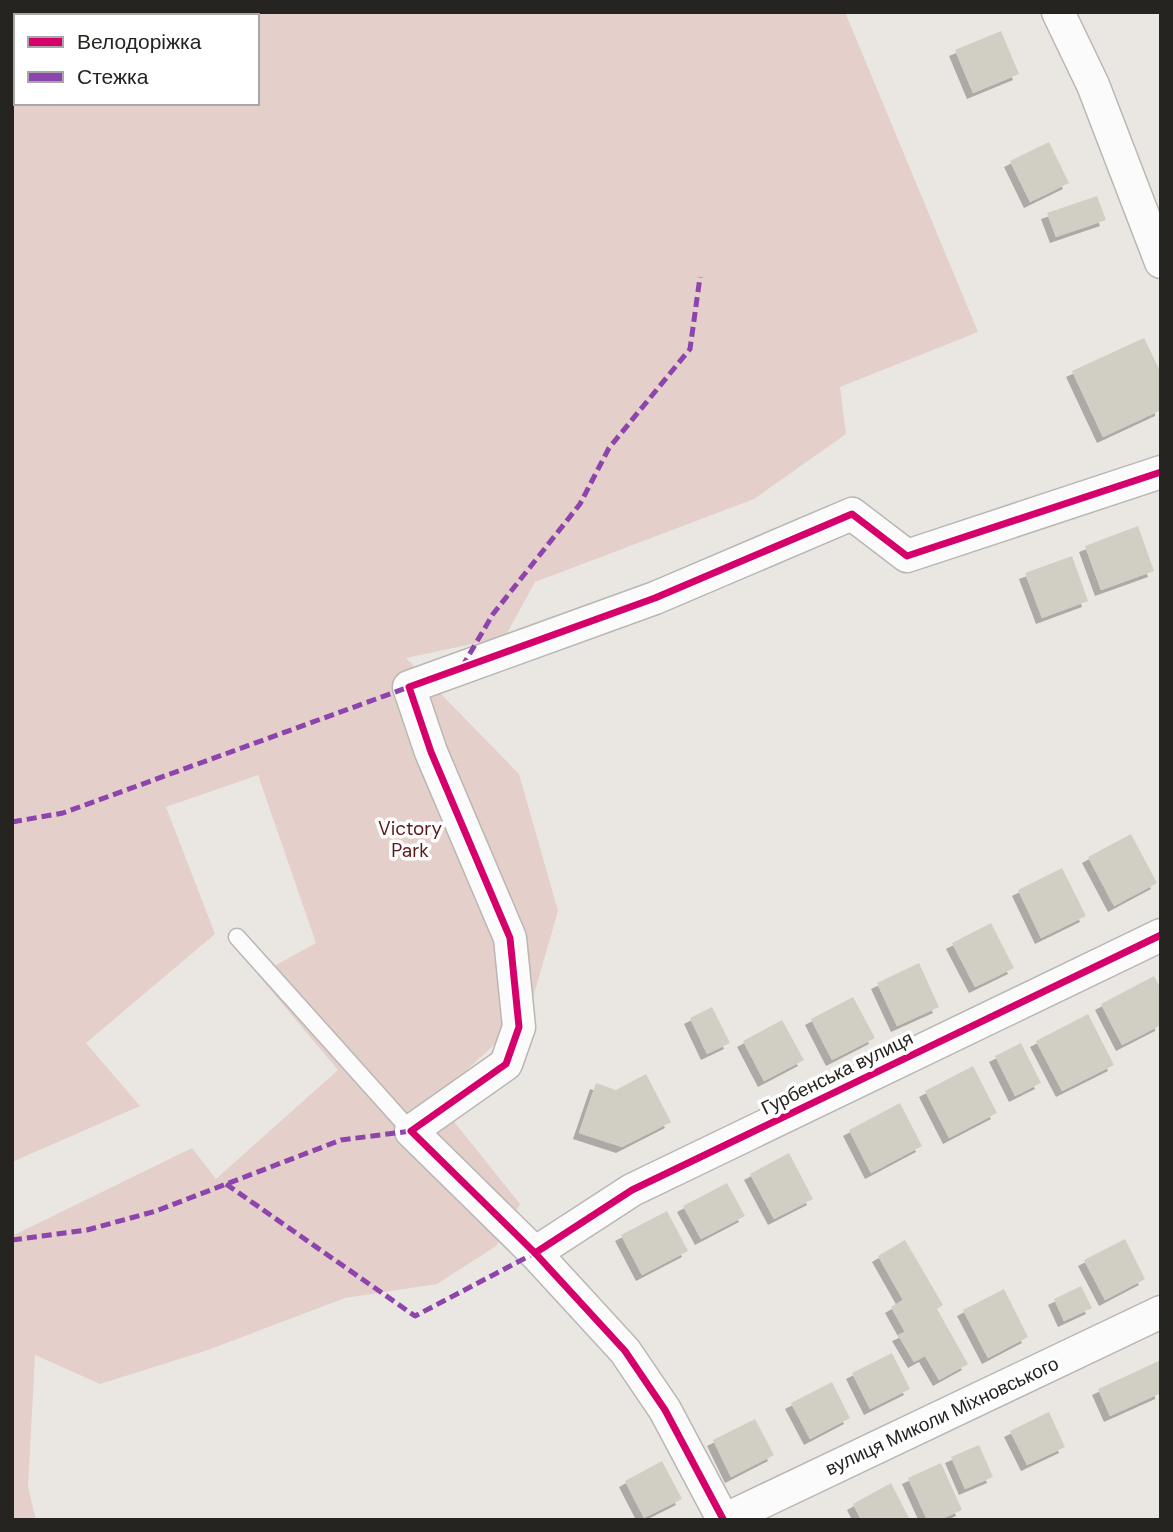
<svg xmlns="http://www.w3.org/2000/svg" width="1173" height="1532" viewBox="0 0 1173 1532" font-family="'DM Sans',sans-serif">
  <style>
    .green { fill: #e4cfca; fill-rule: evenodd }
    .building { fill: #d1cfc4; filter: url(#shadow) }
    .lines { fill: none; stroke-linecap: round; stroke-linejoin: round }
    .lane-casing { stroke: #b9b7b3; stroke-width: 19 }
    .street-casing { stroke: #b9b7b3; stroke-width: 35 }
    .lane { stroke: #fcfbfb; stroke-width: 16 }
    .street { stroke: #fcfbfb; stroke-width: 32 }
    .quiet { stroke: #8e44ad; stroke-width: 5; stroke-dasharray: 10 5; stroke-linecap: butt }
    .cycleway-casing { stroke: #fff; stroke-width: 11 }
    .cycleway { stroke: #d6006c; stroke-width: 7 }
    .labels { text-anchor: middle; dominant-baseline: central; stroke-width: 7; stroke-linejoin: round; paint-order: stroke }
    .park-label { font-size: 19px; fill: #5b1919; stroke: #fff }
    .street-label { font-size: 19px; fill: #262421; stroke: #fff }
  </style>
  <defs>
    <filter id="shadow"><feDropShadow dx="-6" dy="6" stdDeviation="0" flood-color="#0004"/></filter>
  </defs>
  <rect width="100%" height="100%" fill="#eae7e2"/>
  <!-- green -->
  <path class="green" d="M12 12H845L978 332 840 387 846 434 754 499 535 582 505 637 406 658 519 774 558 911 529 1012 436 1099 520 1204 496 1246 437 1284 345 1298 208 1350 100 1384 35 1355 28 1487 36 1520H12V1236L192 1148 216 1179 338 1070 258 975 316 943 258 775 166 807 215 934 86 1043 140 1106 12 1162ZM16 16H257V103H16Z"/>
  <!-- building -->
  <g class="building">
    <path d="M1001 31 1019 74 973 93 955 50Z"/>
    <path d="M1049 142 1069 183 1030 202 1010 161Z"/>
    <path d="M1097 196 1106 220 1056 237 1047 213Z"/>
    <path d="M1144 338 1161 373V410L1103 437 1072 371Z"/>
    <path d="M1138 526 1154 571 1101 590 1085 546Z"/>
    <path d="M1072 556 1088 601 1042 618 1025 573Z"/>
    <path d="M1131 834 1157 883 1114 906 1088 857Z"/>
    <path d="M1062 868 1086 916 1041 938 1018 890Z"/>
    <path d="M991 923 1014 968 975 987 952 943Z"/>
    <path d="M919 963 939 1007 897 1026 877 983Z"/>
    <path d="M1154 976 1161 989V1025L1122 1045 1101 1004Z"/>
    <path d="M853 997 875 1038 832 1060 811 1019Z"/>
    <path d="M712 1007 730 1043 707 1054 690 1018Z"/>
    <path d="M1088 1014 1114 1065 1062 1091 1036 1041Z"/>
    <path d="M782 1020 804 1060 764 1081 743 1041Z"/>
    <path d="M1021 1043 1041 1083 1015 1096 995 1056Z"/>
    <path d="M973 1066 997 1113 949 1138 925 1091Z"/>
    <path d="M646 1074 671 1122 622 1147 579 1133 596 1083 616 1090Z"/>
    <path d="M900 1103 922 1146 871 1173 849 1130Z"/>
    <path d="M789 1153 813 1199 774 1219 750 1174Z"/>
    <path d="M727 1183 745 1216 701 1239 683 1206Z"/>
    <path d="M667 1211 688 1251 642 1275 621 1235Z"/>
    <path d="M1125 1239 1145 1279 1105 1300 1084 1260Z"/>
    <path d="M905 1240 943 1305 937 1309 968 1364 939 1380 925 1356 914 1362 898 1335 905 1332 891 1307 903 1300 878 1256Z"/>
    <path d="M1081 1286 1092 1308 1064 1321 1054 1299Z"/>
    <path d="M1004 1289 1028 1337 988 1358 963 1310Z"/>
    <path d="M892 1353 910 1389 870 1409 852 1373Z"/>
    <path d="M1161 1360V1393L1110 1416 1098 1389Z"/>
    <path d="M832 1382 850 1418 810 1439 791 1403Z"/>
    <path d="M1049 1412 1065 1447 1027 1465 1010 1431Z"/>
    <path d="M755 1419 774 1455 731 1477 713 1440Z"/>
    <path d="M979 1445 993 1477 965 1489 951 1457Z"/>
    <path d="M662 1461 682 1499 644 1518 625 1481Z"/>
    <path d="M941 1463 962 1510 939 1520H927L908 1478Z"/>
    <path d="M891 1483 910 1520H861L853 1504Z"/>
  </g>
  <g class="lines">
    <!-- lane casing -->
    <g class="lane-casing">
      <path id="lane" d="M237 937 411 1131"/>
    </g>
    <!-- street casing -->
    <g class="street-casing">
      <g id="street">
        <path d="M1058 12 1093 85 1161 262"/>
        <path d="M535 1253 632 1190 1161 935"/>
        <path d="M723 1519 665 1410 625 1351 535 1253 411 1131 506 1064 519 1027 510 938 431 752 409 687 655 598 852 514 907 556 1161 472"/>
        <path d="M724 1520 1161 1312"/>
      </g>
    </g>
    <!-- lane -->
    <use href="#lane" class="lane"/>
    <!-- street -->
    <use href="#street" class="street"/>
    <!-- quiet -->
    <g class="quiet">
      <path d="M462 667 493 614 580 504 609 448 690 349 700 277"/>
      <path d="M12 822 63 813 409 687"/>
      <path d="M226 1184 415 1316 535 1253"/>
      <path d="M12 1240 87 1230 156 1211 341 1140 411 1131"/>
    </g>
    <!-- cycleway casing -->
    <g class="cycleway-casing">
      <g id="cycleway">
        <path d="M535 1253 632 1190 1161 935"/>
        <path d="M723 1519 665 1410 625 1351 535 1253 411 1131 506 1064 519 1027 510 938 431 752 409 687 655 598 852 514 907 556 1161 472"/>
      </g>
    </g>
    <!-- cycleway -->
    <use href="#cycleway" class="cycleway"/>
  </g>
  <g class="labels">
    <!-- park labels -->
    <g class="park-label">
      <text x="410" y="828">Victory<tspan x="410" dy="22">Park</tspan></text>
    </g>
    <!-- street labels -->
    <g class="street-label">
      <text transform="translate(837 1073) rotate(-26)">Гурбенська вулиця</text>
      <text transform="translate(942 1416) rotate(-25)">вулиця Миколи Міхновського</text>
    </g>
  </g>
  <!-- border -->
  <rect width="1173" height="1532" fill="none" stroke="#262421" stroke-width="28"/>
  <!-- legend -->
  <rect x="14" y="14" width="245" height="91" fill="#ffffff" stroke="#a8a7a6" stroke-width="2"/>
  <rect x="28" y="37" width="35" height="10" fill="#d6006c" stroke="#a8a7a6" stroke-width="2"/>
  <text x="77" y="49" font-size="21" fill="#262421">Велодоріжка</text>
  <rect x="28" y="72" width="35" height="10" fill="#8e44ad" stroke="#a8a7a6" stroke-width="2"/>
  <text x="77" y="84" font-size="21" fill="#262421">Стежка</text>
</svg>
